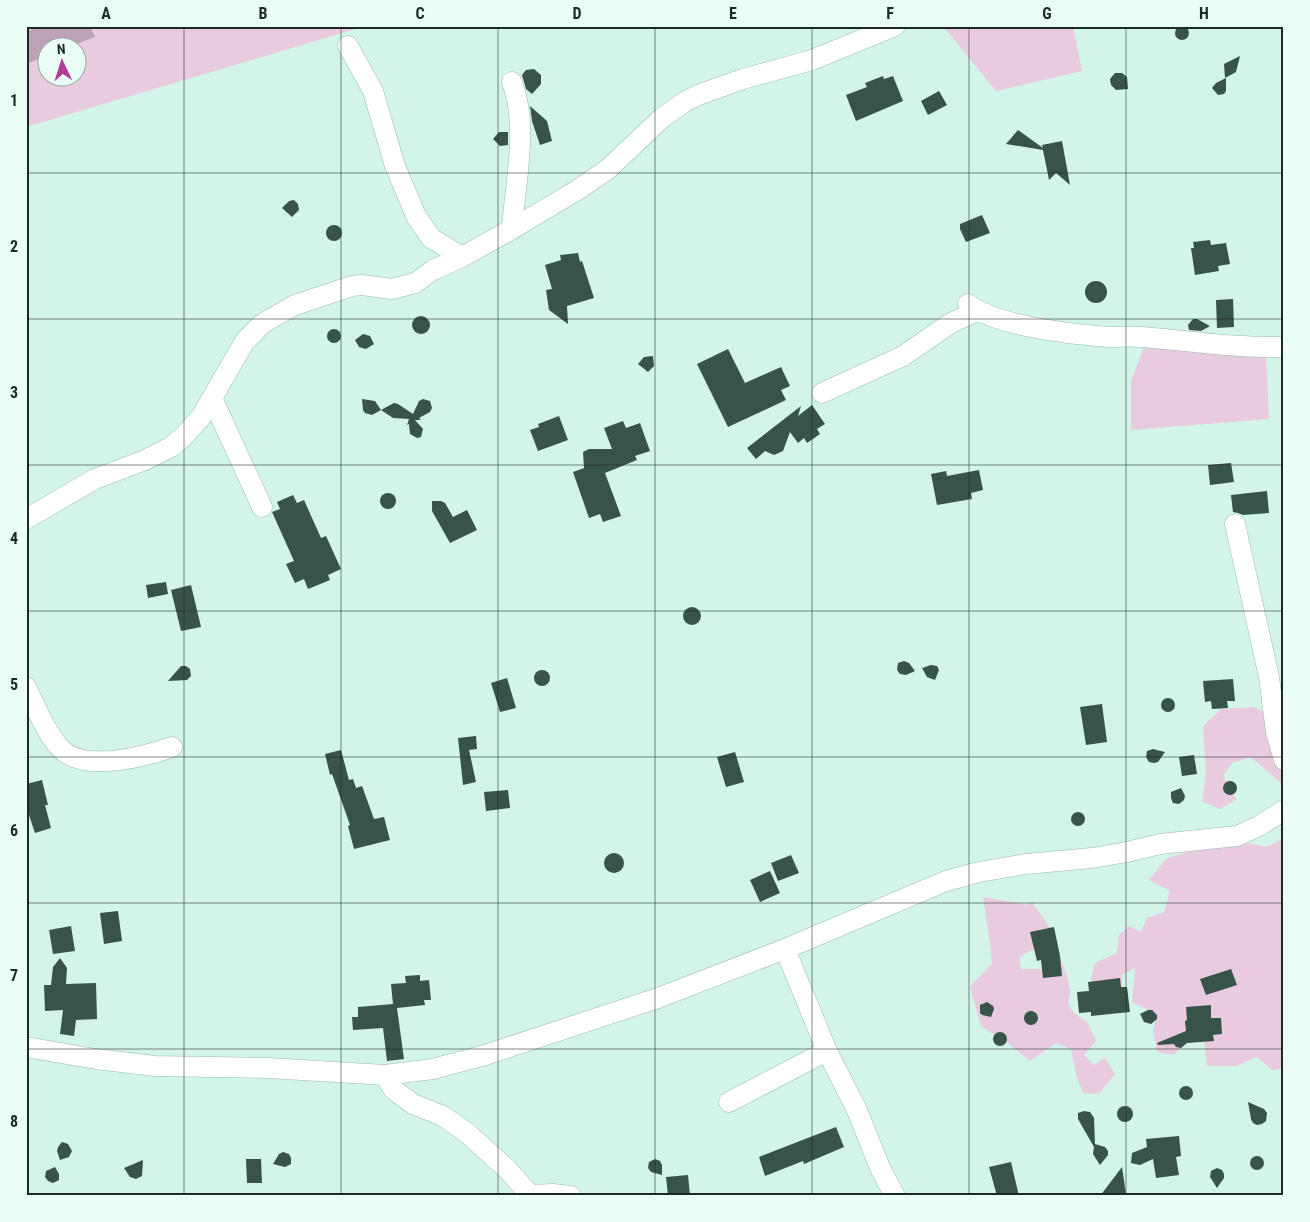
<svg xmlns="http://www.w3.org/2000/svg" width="1310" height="1222" viewBox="0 0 1310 1222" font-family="'Roboto Condensed',sans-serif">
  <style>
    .green { fill: #e8cbdf; fill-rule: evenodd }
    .water { fill: #bda1b5 }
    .building { fill: #37534a }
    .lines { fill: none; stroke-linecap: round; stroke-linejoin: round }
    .minor-casing { stroke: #99b9ae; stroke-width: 21 }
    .minor { stroke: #fff; stroke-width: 20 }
    .grid { fill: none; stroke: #1d2925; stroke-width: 1; stroke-opacity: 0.55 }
    .neatline { fill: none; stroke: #1d2925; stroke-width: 2 }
    .grid-label { font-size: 16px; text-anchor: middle; font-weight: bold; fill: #1d2925 }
  </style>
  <rect width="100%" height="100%" fill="#d3f4e8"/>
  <!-- green -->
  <g class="green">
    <path d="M26 26H366L26 127ZM48 48H78V78H48Z"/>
    <path d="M943 26H1073L1082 71 996 91Z"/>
    <path d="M1145 344 1266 354 1269 419 1131 430V381Z"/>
    <path d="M1254 707 1271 716 1284 746V786L1251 757 1232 763 1223 776 1237 799 1220 809 1202 801 1206 775 1203 726 1221 709Z"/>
    <path d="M1284 838V1068L1272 1070 1257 1057 1236 1066H1207L1204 1037 1188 1038 1174 1055 1157 1052 1153 1030 1157 1014 1132 1002 1135 968 1122 975V994L1097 998 1091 978 1095 963 1117 953 1119 935 1129 926 1141 932 1147 918 1164 912 1170 891 1149 880 1166 859 1210 844 1232 840 1267 847Z"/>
    <path d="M983 897 1027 905 1032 902 1051 929 1044 944 1019 957 1021 969H1050L1054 947C1063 964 1074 985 1068 1004L1074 1013 1087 1022 1096 1041 1084 1055 1094 1065 1105 1057 1115 1074 1099 1094 1083 1093 1077 1078 1071 1049 1056 1043 1030 1061 1009 1044 981 1026 970 987 992 964 990 943Z"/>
  </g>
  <!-- water -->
  <path class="water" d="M40 26H90L95 37 69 47 48 48 47 56 26 64V32Z"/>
  <!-- building -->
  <g class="building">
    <circle cx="1182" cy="33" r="7"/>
    <path d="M1240 56 1236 72 1225 78 1224 64Z"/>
    <path d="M534 69 541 75V84L532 94 526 89 522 75 526 70Z"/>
    <path d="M1115 73H1122L1127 77 1128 89 1116 90 1111 85 1110 79Z"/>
    <path d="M883 76 884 79 893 76 903 101 856 121 846 95 867 87 865 83Z"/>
    <path d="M1226 78V91L1224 94 1218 95 1212 88 1216 83Z"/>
    <path d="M939 91 947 105 928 115 921 101Z"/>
    <path d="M530 106 547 121 552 141 540 145 532 121Z"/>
    <path d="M1018 130 1043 148 1042 145 1062 141 1070 185 1056 173 1049 180 1043 150 1006 144Z"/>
    <path d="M499 132H508V145L500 146 493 139Z"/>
    <path d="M294 200 298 204 299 210 292 217 282 208 289 201Z"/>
    <path d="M982 215 990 233 966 242 960 229V224Z"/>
    <circle cx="334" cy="233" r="8"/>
    <path d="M1210 240 1211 245 1226 243 1230 264 1218 266 1219 271 1195 275 1191 248H1194L1193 242Z"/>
    <path d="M578 253 580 262 582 261 594 298 567 306 568 324 549 310 546 290 552 289 545 265 561 260 560 255Z"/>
    <circle cx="1096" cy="292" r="11"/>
    <path d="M1233 299 1234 327 1217 328 1216 300Z"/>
    <circle cx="421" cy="325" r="9"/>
    <path d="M1193 319H1197L1210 326 1201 331 1189 330 1188 325Z"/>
    <circle cx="334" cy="336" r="7"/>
    <path d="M363 334 370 336 374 344 366 349 359 347 355 340Z"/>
    <path d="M728 349 745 383 781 367 790 386 781 390 786 400 728 427 697 364Z"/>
    <path d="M653 356 654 366 648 372 638 364 644 357Z"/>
    <path d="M362 399 375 401 381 410 372 415 365 413 363 410Z"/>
    <path d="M423 399 430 401 432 408 430 412 419 418 421 420H415L423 429 421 437 417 438 410 434 409 424 407 425 409 419 393 418 381 410 394 403 398 404 413 414 419 401Z"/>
    <path d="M812 405 825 424 817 429 820 434 807 443 804 438 798 443 790 432 783 451 774 455 765 451 756 459 747 448 801 406 798 416Z"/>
    <path d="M559 416 568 440 538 451 530 430 539 427 538 424Z"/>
    <path d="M623 421 626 428 640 423 650 451 635 456 637 460 605 473 621 516 603 522 600 514 589 518 573 472 584 468 583 452 589 449H612L604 428Z"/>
    <path d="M1231 463 1234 482 1210 485 1208 465Z"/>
    <path d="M979 470 983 490 971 493 972 499 937 505 931 474 946 471 947 476Z"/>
    <path d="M1267 491 1269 513 1243 515 1238 513 1233 512 1231 495Z"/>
    <circle cx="388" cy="501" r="8"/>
    <path d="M293 495 297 503 304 500 321 538 326 536 341 569 328 575 330 580 308 589 304 579 295 583 286 564 294 561 272 512 280 509 277 502Z"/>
    <path d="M432 501H441L445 503 453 517 467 510 477 530 450 543 432 511Z"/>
    <path d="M166 582 168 594 148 598 146 585Z"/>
    <path d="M191 585 201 627 181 631 171 590Z"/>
    <circle cx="692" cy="616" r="9"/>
    <path d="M904 661 909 663 915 671 906 675 900 674 897 670 898 663Z"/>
    <path d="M931 665 937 666 939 670 935 680 927 677 922 668Z"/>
    <path d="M181 666H186L190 669 191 676 187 680 168 681Z"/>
    <circle cx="542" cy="678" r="8"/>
    <path d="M507 678 516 708 500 712 491 683Z"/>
    <path d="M1233 679 1235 701H1227L1228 708 1212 709 1211 701 1205 702 1203 681Z"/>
    <circle cx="1168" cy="705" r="7"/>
    <path d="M1102 704 1107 742 1086 745 1080 707Z"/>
    <path d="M476 736 477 749 469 750 476 782 463 785 458 738Z"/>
    <path d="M1153 749 1165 752 1158 762 1154 763 1149 762 1146 757 1147 751Z"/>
    <path d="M341 750 349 780 353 779 356 788 362 786 374 819 384 817 390 840 354 849 348 826 350 825 332 774 330 775 325 754Z"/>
    <path d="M735 752 744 782 726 787 717 757Z"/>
    <path d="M1194 755 1197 774 1182 776 1179 757Z"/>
    <path d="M42 780 48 805H45L51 828 35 833 26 806V784Z"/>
    <circle cx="1230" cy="788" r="7"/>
    <path d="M1181 788 1185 796 1184 800 1179 804 1173 803 1171 798V792Z"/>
    <path d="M508 790 510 808 486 811 484 792Z"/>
    <circle cx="1078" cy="819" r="7"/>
    <circle cx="614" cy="863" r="10"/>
    <path d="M791 855 799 873 778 881 771 863Z"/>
    <path d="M770 871 780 893 760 902 750 880Z"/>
    <path d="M118 911 122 941 104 944 100 913Z"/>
    <path d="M71 926 75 951 53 954 49 930Z"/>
    <path d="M1054 927 1060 956 1062 976 1043 978 1041 960 1037 961 1030 932Z"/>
    <path d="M60 958 67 968 66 984 96 983 97 1019 76 1020 74 1036 60 1034 63 1010 45 1011 44 985H51L53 967Z"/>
    <path d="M1231 969 1237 985 1206 995 1200 979Z"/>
    <path d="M420 975V981L429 980 431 1000H424L425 1005 397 1008 404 1059 387 1061 383 1028 353 1030 352 1017H358V1007L393 1004 391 984 406 983 405 976Z"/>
    <path d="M1120 978 1121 987H1127L1130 1012 1091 1016V1012L1079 1013 1077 992 1089 991 1088 982Z"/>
    <path d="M987 1002 993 1006 994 1009 991 1017 982 1015 980 1013V1005Z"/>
    <path d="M1211 1005V1018H1221L1222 1034 1213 1035 1214 1041 1187 1043 1181 1048 1176 1047 1174 1044 1158 1045 1157 1043 1186 1031 1185 1021 1187 1020 1186 1007Z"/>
    <path d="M1148 1010H1152L1157 1015V1019L1151 1024 1144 1022 1140 1014Z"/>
    <circle cx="1031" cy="1018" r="7"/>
    <circle cx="1000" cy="1039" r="7"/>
    <circle cx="1186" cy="1093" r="7"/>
    <path d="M1248 1102 1264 1109 1267 1113 1266 1121 1262 1124 1257 1125 1253 1123 1251 1119Z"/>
    <circle cx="1125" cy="1114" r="8"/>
    <path d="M1084 1111 1090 1112 1094 1118 1095 1144 1105 1147 1108 1151V1155L1100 1165 1093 1154 1094 1147 1078 1119V1113Z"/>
    <path d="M836 1127 844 1147 804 1164 803 1161 765 1176 759 1157Z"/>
    <path d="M1179 1136 1181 1156 1176 1157 1179 1175 1156 1178 1153 1159 1140 1165 1131 1163 1132 1153 1147 1147 1146 1139Z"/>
    <path d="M62 1142 68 1144 72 1151 69 1157 60 1160 57 1151 58 1147Z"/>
    <path d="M283 1152 289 1154 291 1158V1164L285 1167 273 1164 279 1154Z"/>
    <circle cx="1257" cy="1163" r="7"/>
    <path d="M246 1159H261L262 1183H247Z"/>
    <path d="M655 1159 660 1161 662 1165V1175L651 1172 648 1168 649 1162Z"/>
    <path d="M143 1160 142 1176 136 1179 130 1177 124 1168Z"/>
    <path d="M1011 1162 1019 1196H997L989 1167Z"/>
    <path d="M55 1167 59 1174V1180L53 1183 48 1181 45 1177 46 1171Z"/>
    <path d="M1122 1167 1126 1194 1100 1196Z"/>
    <path d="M1217 1168 1222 1170 1224 1174V1178L1217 1188 1210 1177 1211 1171Z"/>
    <path d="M688 1175 690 1196H668L666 1177Z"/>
  </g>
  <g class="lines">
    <!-- minor casing -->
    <g class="minor-casing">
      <g id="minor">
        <path d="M348 46 373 91 395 166 416 216 431 238 462 257"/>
        <path d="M512 229C515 182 529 128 512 82"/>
        <path d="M968 304C997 326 1070 334 1108 337 1119 337 1131 336 1142 337 1190 341 1236 348 1284 347"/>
        <path d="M822 393 903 356 951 323 977 311"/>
        <path d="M212 398 262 507"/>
        <path d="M26 519 95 479 145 460 171 447 184 436 201 417 245 341 262 324 279 314 295 305 352 286 362 285 392 289 415 283 433 270 462 257 512 229 579 189 608 169 663 117 686 101 698 95 743 79 812 60 895 26"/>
        <path d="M1235 524 1269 677 1276 732 1284 760"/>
        <path d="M26 687C36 707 45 731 60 748 83 773 144 757 172 747"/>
        <path d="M785 949 827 1051 856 1108 881 1170 895 1196"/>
        <path d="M26 1047 96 1059 155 1066 268 1068 385 1075 433 1069 485 1055 658 998 785 949 946 881 979 872 1026 864 1092 858 1127 852 1160 844 1237 836 1259 826 1284 810"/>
        <path d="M385 1075 394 1090 413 1104 443 1116 467 1133 506 1168 531 1196"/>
        <path d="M729 1102 827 1051"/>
        <path d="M531 1195 553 1194 571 1196"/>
      </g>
    </g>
    <!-- minor -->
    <use href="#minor" class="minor"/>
  </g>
  <!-- grid -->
  <path class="grid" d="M184 26V1196M341 26V1196M498 26V1196M655 26V1196M812 26V1196M969 26V1196M1126 26V1196M26 173H1284M26 319H1284M26 465H1284M26 611H1284M26 757H1284M26 903H1284M26 1049H1284"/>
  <!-- border -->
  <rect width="1310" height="1222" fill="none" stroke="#eafef7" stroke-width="55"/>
  <!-- north arrow -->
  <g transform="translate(62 62) rotate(356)"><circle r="24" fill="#eafef7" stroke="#98a9a3"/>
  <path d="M0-4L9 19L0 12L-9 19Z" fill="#af3d97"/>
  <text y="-8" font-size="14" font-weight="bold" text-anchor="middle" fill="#1d2925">N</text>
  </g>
  <rect x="28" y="28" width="1254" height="1166" class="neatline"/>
  <g class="grid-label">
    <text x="106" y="19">A</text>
    <text x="263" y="19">B</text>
    <text x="420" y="19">C</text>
    <text x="577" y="19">D</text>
    <text x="733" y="19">E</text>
    <text x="890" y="19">F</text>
    <text x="1047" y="19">G</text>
    <text x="1204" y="19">H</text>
    <text x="14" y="106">1</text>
    <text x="14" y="252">2</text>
    <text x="14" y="398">3</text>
    <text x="14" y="544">4</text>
    <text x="14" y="690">5</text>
    <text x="14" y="836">6</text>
    <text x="14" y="981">7</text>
    <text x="14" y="1127">8</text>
  </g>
</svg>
